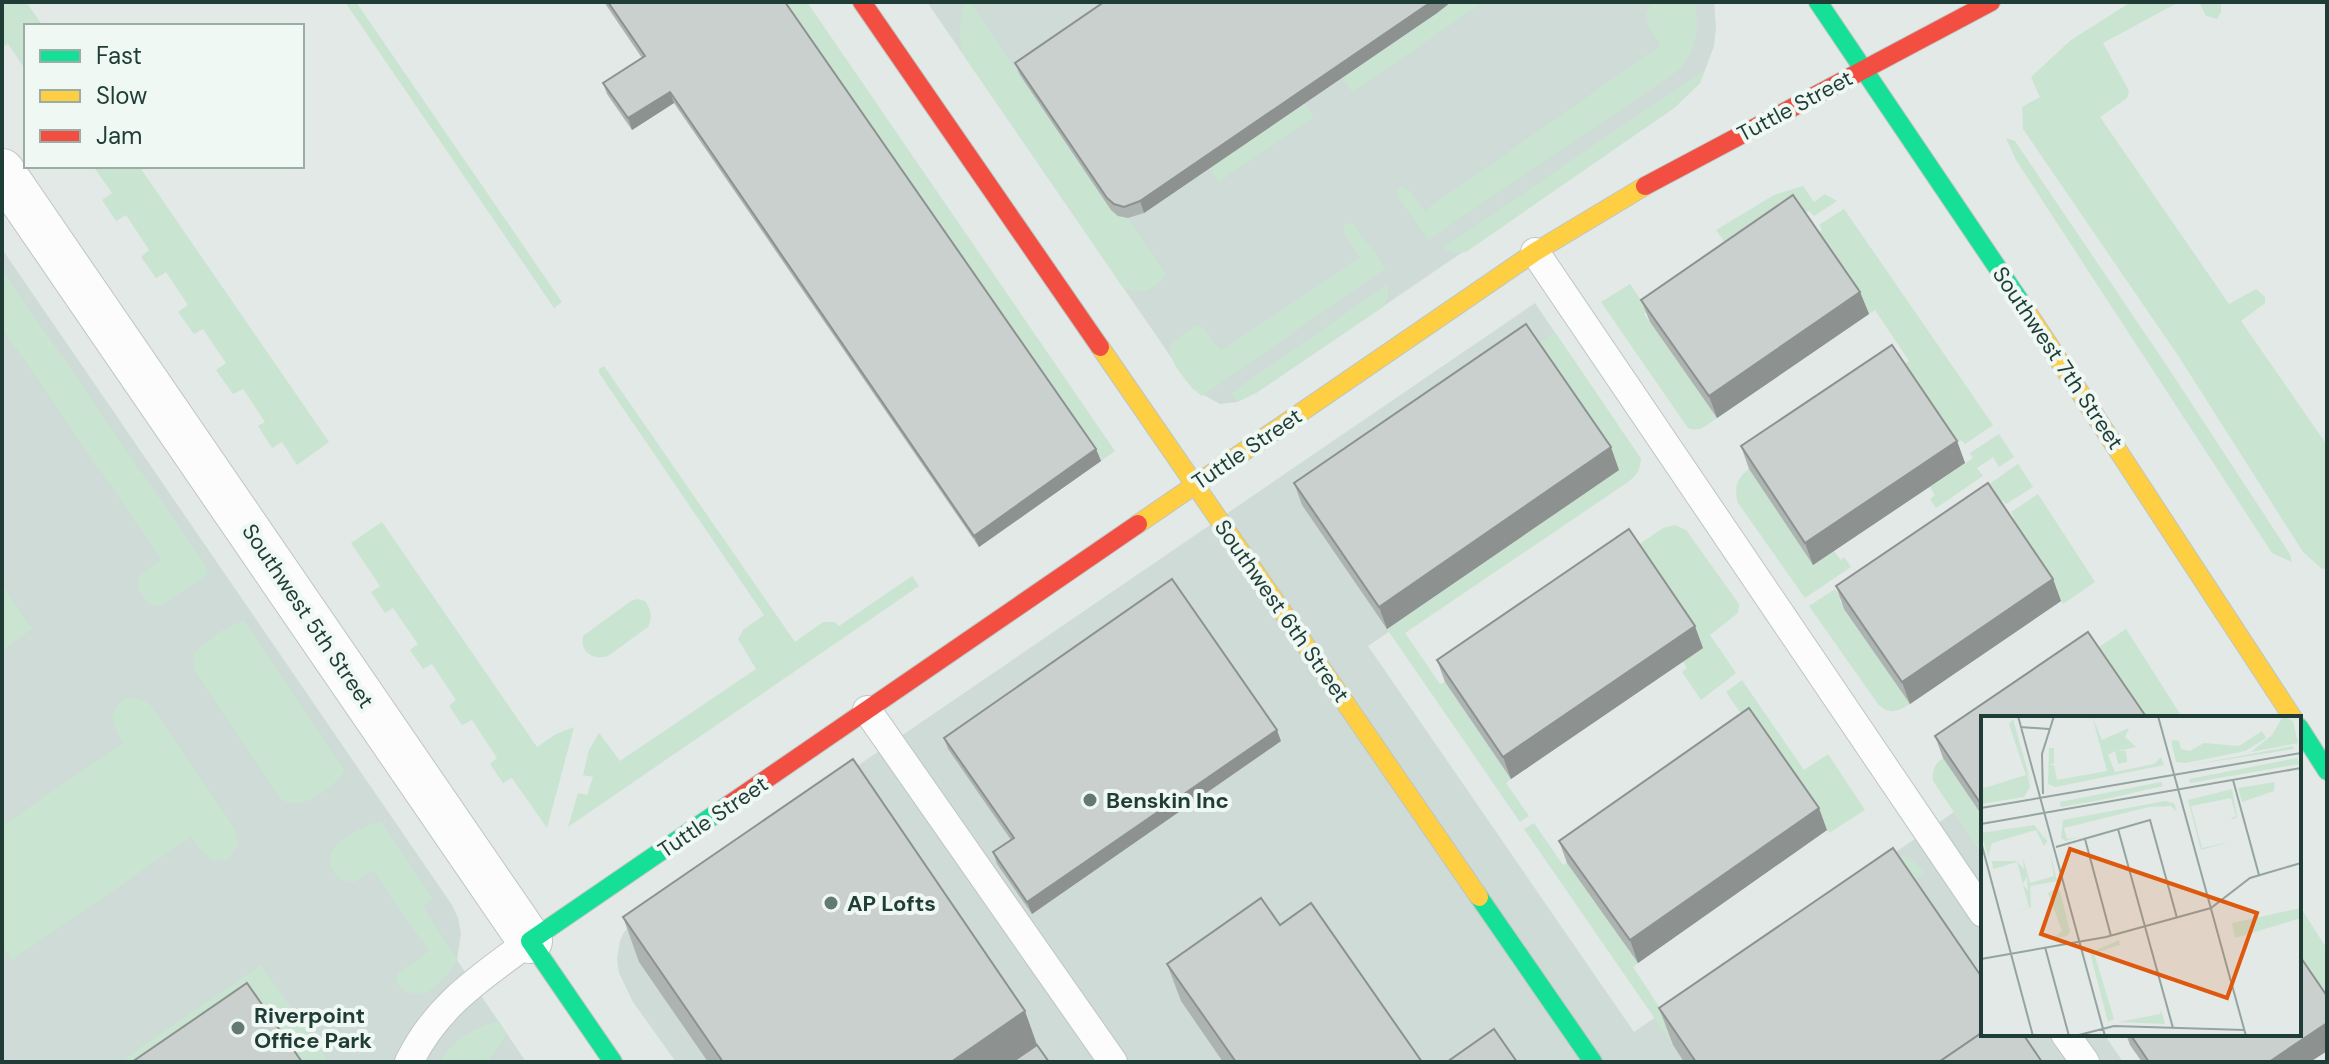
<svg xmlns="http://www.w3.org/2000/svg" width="2329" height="1064" viewBox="0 0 2329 1064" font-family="'DM Sans',sans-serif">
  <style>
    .built { fill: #cfdbd6 }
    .green { fill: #cae4d2 }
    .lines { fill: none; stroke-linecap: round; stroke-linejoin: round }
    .lane-casing { stroke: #bfc6c3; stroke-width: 30 }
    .street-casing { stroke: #bfc6c3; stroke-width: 46 }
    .fast-casing { stroke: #bec6c3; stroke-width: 20 }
    .slow-casing { stroke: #bec6c3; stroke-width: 20 }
    .jam-casing { stroke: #bec6c3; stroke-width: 20 }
    .lane { stroke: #fbfcfb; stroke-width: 28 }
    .street { stroke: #fbfcfb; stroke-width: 44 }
    .fast { stroke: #16e098; stroke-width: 18 }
    .slow { stroke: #ffcf43; stroke-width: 18 }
    .jam { stroke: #f24e42; stroke-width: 18 }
    .wall { fill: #adb3b0 }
    .shaded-wall { fill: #8d9290 }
    .building { fill: #c9d0cd; stroke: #8d9290; stroke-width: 2 }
    .poi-dot { fill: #637974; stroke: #f0f8f4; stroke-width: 3 }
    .labels { text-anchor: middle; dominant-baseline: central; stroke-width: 8; stroke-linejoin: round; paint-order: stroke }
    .street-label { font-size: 22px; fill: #1f3d36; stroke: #f0f8f4 }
    .poi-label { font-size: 22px; font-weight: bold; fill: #1f3d36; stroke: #f0f8f4; text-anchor: start }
    .inset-road { fill: none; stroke: #94a4a0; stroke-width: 2 }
    .view { fill: #de580e; fill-opacity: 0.15; stroke: #de580e; stroke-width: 4 }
    .inset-edge { fill: none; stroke: #1f3d36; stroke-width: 4 }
  </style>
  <rect width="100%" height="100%" fill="#e2e9e6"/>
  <!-- built -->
  <g class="built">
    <path d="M927 2H1714L1716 27 1714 46 1700 83 1674 108 1256 393 1237 402 1220 404 1193 389Z"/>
    <path d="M2 249 452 905 458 918 461 933 457 960 526 1062H2Z"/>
    <path d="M1535 303 1641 459 1368 646 1634 1032 1954 812 1983 855V1034H2104L2123 1062H676L633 1002 619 973 617 959 620 941 624 932 634 922 784 816Z"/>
  </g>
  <!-- green -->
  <g class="green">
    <path d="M2 2H26L43 26H26V70L8 44 2 47Z"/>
    <path d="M345 2H356L562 302 554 308Z"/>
    <path d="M782 2H807L1115 451 1101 461Z"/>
    <path d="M965 2H970L1111 210 1118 216 1128 218 1164 271 1166 275C1155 290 1138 297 1122 286L963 54C958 35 960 21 965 2Z"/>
    <path d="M1452 2H1484L1352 92 1342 77Z"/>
    <path d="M1655 2H1694C1701 28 1696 50 1679 70L1428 240 1398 197 1397 191 1400 186 1409 190 1424 211 1661 45C1652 30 1635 16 1655 2Z"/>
    <path d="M2131 2H2179L2103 43 2129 91 2127 98 2100 117 2229 304 2256 289 2265 297V303L2241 321 2327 445V568L2322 569 2303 552 2179 357 2023 129 2022 107 2040 97 2031 77 2071 40Z"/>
    <path d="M2199 2H2221V12L2217 19 2206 16Z"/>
    <path d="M1705 70 1700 83 1674 108 1466 252 1453 253 1442 248Z"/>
    <path d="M1304 104 1314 117 1219 182 1210 168Z"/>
    <path d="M2006 138 2015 141 2169 369 2290 554 2292 562 2272 553 2016 160Z"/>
    <path d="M93 166H139L329 442 297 465 282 442 272 448 258 426 265 422 243 389 233 394 216 370 226 363 203 329 194 334 178 312 188 305 166 272 156 278 141 257 149 250 126 215 116 221 102 200 112 193Z"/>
    <path d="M1803 186 1814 202 1825 194 1837 201 1814 216 1809 211 1732 253 1716 230 1774 195Z"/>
    <path d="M1844 209 1993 425 1965 444 1961 440 1953 446 1900 368 1909 361 1875 310 1869 314 1815 236 1822 230 1819 225Z"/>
    <path d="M1347 223 1353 224 1386 268 1202 396C1191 388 1166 360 1171 347 1175 338 1189 331 1196 325L1203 327 1221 351 1360 257 1344 233V227Z"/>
    <path d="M2 269 208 569 206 576C196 582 166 606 155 606 144 605 133 584 140 575 145 569 156 564 161 559L2 328Z"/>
    <path d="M1388 284V298L1383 307 1256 393 1237 402 1231 393Z"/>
    <path d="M1630 284 1648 311 1644 314 1717 418C1707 425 1700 433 1688 428L1601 302Z"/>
    <path d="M1555 332 1641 459C1640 471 1637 475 1628 482L1405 633 1440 684 1445 682 1511 779 1506 783 1529 816 1520 822 1387 629 1619 470 1534 346Z"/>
    <path d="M604 366 795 642 823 622H835L839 626 912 576 919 586 568 827 578 793 587 795 593 777 583 775 589 750 599 733 620 761 756 669 738 639 743 630 764 615 599 373V369Z"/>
    <path d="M1999 434 2014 457 1999 467 1993 457 1977 468 1983 476 1936 508 1930 499 1935 495 1930 487 1973 458 1970 453Z"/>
    <path d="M2018 464 2033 487 2006 504 2003 501 1920 532Z"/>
    <path d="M1749 469 1813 565 1834 551 1841 560 1844 557 1851 567 1805 598 1738 503C1734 488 1736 479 1749 469Z"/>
    <path d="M2038 494 2095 582 2063 604 2008 522 2014 517 2011 512Z"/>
    <path d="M382 522 537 747 556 734 574 727 547 828 512 778 503 783 490 764 497 758 472 720 462 725 449 706 456 700 432 664 423 669 410 650 418 644 393 608 385 613 371 592 380 586 351 543Z"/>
    <path d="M1675 525 1686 530 1739 604 1738 613 1710 635 1736 673 1701 700 1682 672 1687 668 1683 662 1702 648 1634 548 1663 528Z"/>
    <path d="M2 584 32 629 2 650 4 625Z"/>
    <path d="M1835 589 1842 598 1839 600 1910 704C1897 712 1889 715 1878 704L1809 606Z"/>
    <path d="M637 599 645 601C651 610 653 617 648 627L608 656C593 661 580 652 583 636L631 601Z"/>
    <path d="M244 621 345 771C333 787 300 815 280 798L194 670 193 654C206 641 226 625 244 621Z"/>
    <path d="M2126 629 2182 717 2180 718H2139L2093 651Z"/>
    <path d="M1742 680 1804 770 1828 754 1865 810 1829 833 1754 726 1751 728 1726 692Z"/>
    <path d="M131 697 148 702 155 712 234 827 238 845 229 859C209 866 203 851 191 837L12 960 2 945V826L123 743C111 723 105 708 131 697Z"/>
    <path d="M1943 758 1983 817V855L1933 781C1932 770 1934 765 1943 758Z"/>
    <path d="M381 821 433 898 423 906 457 959C444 983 421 1010 396 983L398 973 429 951 372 870C366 874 358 882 351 882 336 883 324 862 333 850 342 836 365 826 381 821Z"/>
    <path d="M1534 823 1563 865 1567 863 1638 963 1633 967 1662 1011 1889 857C1906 853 1914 859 1924 873L1673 1045 1524 829Z"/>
    <path d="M2299 905 2327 949V1005L2299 965Z"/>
    <path d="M261 965 329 1062H120Z"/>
    <path d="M499 1021 507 1034 487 1062H439C454 1039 473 1028 499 1021Z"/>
  </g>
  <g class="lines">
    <!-- lane casing -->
    <g class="lane-casing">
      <g id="lane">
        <path d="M1535 252 1983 913"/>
        <path d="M867 710 1113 1062"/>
        <path d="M2065 1034 2085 1062"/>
        <path d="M409 1062C437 1005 480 978 530 941"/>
      </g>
    </g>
    <!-- street casing -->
    <g class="street-casing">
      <path id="street" d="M2 171 530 941"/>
    </g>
    <!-- fast casing -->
    <g class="fast-casing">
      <g id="fast">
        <path d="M1818 2 2024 307"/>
        <path d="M2299 727 2327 771"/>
        <path d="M1479 897 1593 1062"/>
        <path d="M613 1062 530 941 730 804"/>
      </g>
    </g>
    <!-- slow casing -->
    <g class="slow-casing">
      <g id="slow">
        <path d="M2024 307 2293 718"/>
        <path d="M1100 347 1479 897"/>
        <path d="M1138 524 1535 252 1645 186"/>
      </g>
    </g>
    <!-- jam casing -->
    <g class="jam-casing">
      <g id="jam">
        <path d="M862 2 1100 347"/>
        <path d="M1645 186 1991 2"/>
        <path d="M730 804 1138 524"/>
      </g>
    </g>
    <!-- lane -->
    <use href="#lane" class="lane"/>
    <!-- street -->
    <use href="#street" class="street"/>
    <!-- fast -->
    <use href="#fast" class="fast"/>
    <!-- slow -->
    <use href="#slow" class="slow"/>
    <!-- jam -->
    <use href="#jam" class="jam"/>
  </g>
  <!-- wall -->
  <g class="wall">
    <path d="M604 2H785L1096 449 1101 461 979 547 674 103 632 130 607 94 603 83 642 58Z"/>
    <path d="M1104 2H1451L1437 13 1144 213 1128 218 1118 216 1111 210 1020 75 1015 63Z"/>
    <path d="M1860 292 1869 314 1717 418 1650 322 1641 300Z"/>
    <path d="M1957 441 1965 463 1813 565 1749 469 1741 446Z"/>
    <path d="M1619 470 1387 629 1302 505 1294 483Z"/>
    <path d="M2053 579 2061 601 1910 704 1844 609 1836 586Z"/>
    <path d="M1703 648 1511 779 1445 682 1437 660Z"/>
    <path d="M1983 718V817L1943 758 1935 736Z"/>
    <path d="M944 738 1281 741 1032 914 997 864 993 852 1011 840 948 749Z"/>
    <path d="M1827 830 1638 963 1567 863 1559 841Z"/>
    <path d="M623 917 1037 1045 1049 1062H708L639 962Z"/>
    <path d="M1280 925 1422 1062H1223L1181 1001 1167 964Z"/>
    <path d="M1659 1008 1983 1034 2042 1062H1684L1673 1045Z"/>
    <path d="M2126 1034H2299L2327 1051 2310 1062H2142L2130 1045Z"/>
  </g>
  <!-- shaded-wall -->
  <g class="shaded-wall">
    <path d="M1431 2H1451L1437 13 1144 213 1140 201Z"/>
    <path d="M670 92 674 103 632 130 628 118Z"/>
    <path d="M1860 292 1869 314 1717 418 1709 396Z"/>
    <path d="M1957 441 1965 463 1813 565 1805 543Z"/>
    <path d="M1611 447 1619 470 1387 629 1379 607Z"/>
    <path d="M1096 449 1101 461 979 547 974 536Z"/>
    <path d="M2053 579 2061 601 1910 704 1902 682Z"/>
    <path d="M1695 626 1703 648 1511 779 1503 757Z"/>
    <path d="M1277 730 1281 741 1032 914 1027 902Z"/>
    <path d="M1819 808 1827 830 1638 963 1630 940Z"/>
    <path d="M1025 1011 1041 1056 1033 1062H951Z"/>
    <path d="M2327 1023V1051L2310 1062H2269Z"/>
  </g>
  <!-- building -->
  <g class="building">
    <path d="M608 2H785L1096 449 974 536 670 92 628 118 603 83 645 56Z"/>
    <path d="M1104 2H1431L1140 201 1124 207 1114 204 1107 198 1015 63Z"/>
    <path d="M1793 195 1860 292 1709 396 1641 300Z"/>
    <path d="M1526 324 1611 447 1379 607 1294 483Z"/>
    <path d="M1892 345 1957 441 1805 543 1741 446Z"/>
    <path d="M1988 483 2053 579 1902 682 1836 586Z"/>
    <path d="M1629 529 1695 626 1503 757 1437 660Z"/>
    <path d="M1172 579 1277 730 1027 902 993 852 1014 838 944 738Z"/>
    <path d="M2088 632 2147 718H1983V807L1935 736Z"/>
    <path d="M1749 708 1819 808 1630 940 1559 841Z"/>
    <path d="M853 759 1025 1011 951 1062H723L623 917Z"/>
    <path d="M1893 848 1983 979V1032L1939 1062H1696L1659 1008Z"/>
    <path d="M1261 898 1280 925 1311 903 1422 1062H1236L1167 964Z"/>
    <path d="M2299 955 2327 996V1023L2269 1062H2149L2130 1034H2299Z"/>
    <path d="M247 983 302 1062H132Z"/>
    <path d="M1494 1029 1517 1062H1447Z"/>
    <path d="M1983 1032V1034H2023L2042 1062H1939Z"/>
    <path d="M1037 1045 1049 1062H1012Z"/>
  </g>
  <!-- markers -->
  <g class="poi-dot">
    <circle cx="1090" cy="800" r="8"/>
    <circle cx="831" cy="903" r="8"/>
    <circle cx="238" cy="1028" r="8"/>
  </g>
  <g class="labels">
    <!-- street labels -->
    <g class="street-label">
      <text transform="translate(1795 106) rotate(-28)">Tuttle Street</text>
      <text transform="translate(2058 358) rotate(56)">Southwest 7th Street</text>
      <text transform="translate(1247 449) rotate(-34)">Tuttle Street</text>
      <text transform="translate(1282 611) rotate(55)">Southwest 6th Street</text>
      <text transform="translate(308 616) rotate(56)">Southwest 5th Street</text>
      <text transform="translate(713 817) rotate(-34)">Tuttle Street</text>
    </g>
    <!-- poi labels -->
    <g class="poi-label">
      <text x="1106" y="800">Benskin Inc</text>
      <text x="847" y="903">AP Lofts</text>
      <text x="254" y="1015">Riverpoint<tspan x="254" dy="25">Office Park</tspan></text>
    </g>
  </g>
  <!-- overview -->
  <g transform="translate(1981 716)">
    <rect width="320" height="320" fill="#e2e9e6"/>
    <path d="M111 0 121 24 148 12 144 21 155 31 137 35H145L146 46 137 48 134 35 127 39 134 56 173 48 180 41 183 49 74 71 67 68 68 32H73V47L68 49H73L76 64 126 55ZM302 0 312 5 317 27 270 36 291 19ZM32 3 51 70 45 54 49 71 43 81 0 88V73L45 59 28 8ZM281 15 285 22 264 35 205 47 195 46 191 29V24L198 25 200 33 209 35 223 27 258 30ZM312 30 313 33 203 50 254 41ZM316 42 318 48 209 67 208 63ZM180 66 182 70 120 84 80 91 79 86ZM294 66 293 75 261 86 257 72ZM251 73 256 101 253 103H249L255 100 250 82 210 90 221 132 249 126 220 134 207 84ZM184 85 193 87 196 96 190 90 168 91 83 112 86 123 98 121 84 125 80 121 82 104ZM53 109 65 124 63 112 66 126 63 130 55 114 11 127 7 140 0 117ZM69 136 76 165 49 170 50 191 36 196 48 191 42 169 47 175 46 160 42 168 36 146 12 153 11 145H35L43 153 42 142 49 167 73 160ZM74 173 79 175 89 215 86 220 69 224 81 215 67 177ZM320 192V202L254 222 251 207ZM138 224 139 229 113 237 133 303 127 306 109 237ZM180 294 184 308 138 306 179 298Z" fill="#cae4d2"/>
    <path class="inset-road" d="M37 0 124 320M177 0 265 320M39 11 68 13M252 64 278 159M62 78 61 38 73 0M0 92 320 37M0 108 320 52M137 113 192 312M104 123 130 220M0 126 52 320M75 131 169 104 196 202M64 231 88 320M0 243 125 221 230 192 269 162 320 147M94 320 133 310 263 314"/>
    <path class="view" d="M89 133 276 197 246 282 60 218Z"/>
    <rect width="320" height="320" class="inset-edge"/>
  </g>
  <!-- border -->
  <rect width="2329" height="1064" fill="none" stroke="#1f3d36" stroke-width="8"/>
  <!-- legend -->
  <rect x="24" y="24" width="280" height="144" fill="#f0f8f4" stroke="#9cada8" stroke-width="2"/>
  <rect x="40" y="50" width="40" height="12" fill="#16e098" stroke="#9cada8" stroke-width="2"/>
  <text x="96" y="64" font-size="24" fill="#1f3d36">Fast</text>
  <rect x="40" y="90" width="40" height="12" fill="#ffcf43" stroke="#9cada8" stroke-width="2"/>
  <text x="96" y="104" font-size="24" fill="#1f3d36">Slow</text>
  <rect x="40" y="130" width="40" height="12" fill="#f24e42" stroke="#9cada8" stroke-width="2"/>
  <text x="96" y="144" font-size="24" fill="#1f3d36">Jam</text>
</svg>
